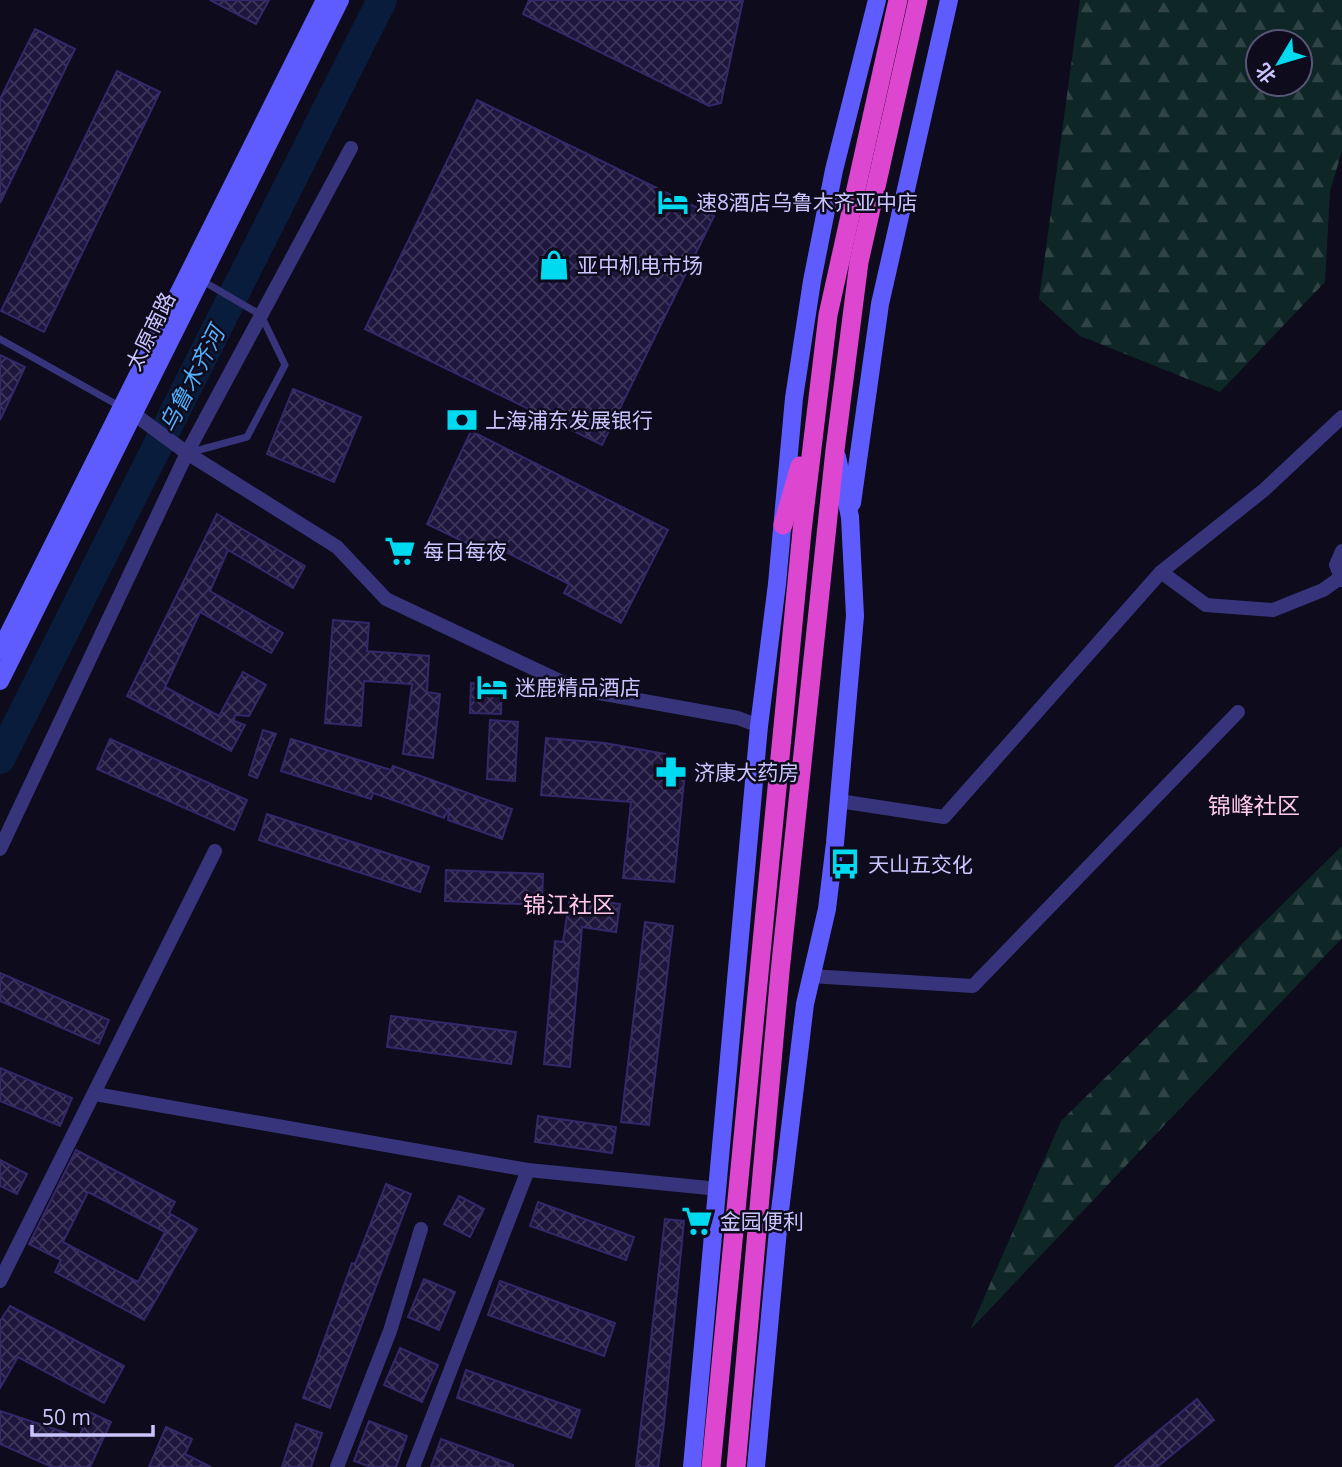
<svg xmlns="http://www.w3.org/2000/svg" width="1342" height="1467" viewBox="0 0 1342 1467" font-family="'Open Sans','Noto Sans SC',sans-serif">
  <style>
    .forest { fill: url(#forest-firs); fill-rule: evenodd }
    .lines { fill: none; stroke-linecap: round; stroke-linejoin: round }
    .river { stroke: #091c3c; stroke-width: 30 }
    .building { fill: url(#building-cross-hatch); stroke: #34286a; stroke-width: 2; fill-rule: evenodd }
    .service { stroke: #37347c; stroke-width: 7 }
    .minor { stroke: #37347c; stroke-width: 14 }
    .secondary { stroke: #5f5cff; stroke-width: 18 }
    .trunk { stroke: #dd46ce; stroke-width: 19 }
    .labels { text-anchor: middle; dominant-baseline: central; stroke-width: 5; stroke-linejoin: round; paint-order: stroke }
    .poi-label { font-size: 21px; fill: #cbc5ff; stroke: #0d0b1c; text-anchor: start }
    .street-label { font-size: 21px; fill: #cbc5ff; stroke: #0d0b1c }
    .water-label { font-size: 23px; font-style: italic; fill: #53b1ff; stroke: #0d0b1c }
    .neighbourhood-label { font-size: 23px; fill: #ffc7eb; stroke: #0d0b1c }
  </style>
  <defs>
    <pattern id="forest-firs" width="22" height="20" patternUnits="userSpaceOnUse" patternTransform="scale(1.75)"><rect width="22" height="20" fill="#0e2625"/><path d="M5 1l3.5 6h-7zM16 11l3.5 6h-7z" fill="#304446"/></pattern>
    <pattern id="building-cross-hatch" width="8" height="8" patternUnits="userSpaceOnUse" patternTransform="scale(1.75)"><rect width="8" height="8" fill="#1e163d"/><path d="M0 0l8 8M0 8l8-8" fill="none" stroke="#3d365a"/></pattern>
  </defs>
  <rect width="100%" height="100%" fill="#0d0b1c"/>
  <!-- forest -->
  <g class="forest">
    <path d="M1080 0H1342V151L1330 191 1325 282 1220 392 1080 336 1039 299ZM1300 42V84H1258V42Z"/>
    <path d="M1342 846V938L970 1330 1061 1121Z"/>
  </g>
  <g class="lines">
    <!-- river -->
    <path class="river" d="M0 759 382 0"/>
  </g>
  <!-- building -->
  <g class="building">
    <path d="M210 0H269L256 24Z"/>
    <path d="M529 0H743L721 103 709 106 523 14Z"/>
    <path d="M35 29 75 49 0 203V99Z"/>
    <path d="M117 71 160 92 44 332 1 311Z"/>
    <path d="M477 100 714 216 602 445 365 329Z"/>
    <path d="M0 355 25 367 0 420Z"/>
    <path d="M293 389 361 417 334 482 267 454Z"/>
    <path d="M471 431 668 530 621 623 564 593 569 584 492 545 487 553 427 524Z"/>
    <path d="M217 514 305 566 293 588 228 550 210 591 283 633 271 653 200 612 165 687 219 716 243 672 266 685 249 716 235 715 234 721 245 725 231 751 127 696Z"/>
    <path d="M333 620 369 623 367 651 429 656 427 692 440 694 433 758 403 754 412 684 364 681 361 726 325 723Z"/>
    <path d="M471 683 502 684 501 714 470 713Z"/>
    <path d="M490 720 518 722 515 781 487 779Z"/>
    <path d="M263 730 276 734 257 778 249 775Z"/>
    <path d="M546 738 605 743 665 754 685 771 674 882 623 878 631 802 541 795Z"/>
    <path d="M110 739 247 800 234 830 97 769Z"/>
    <path d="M291 739 391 770 393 766 512 809 502 839 448 820 449 808 444 818 373 793 371 799 281 771Z"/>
    <path d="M267 814 429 867 420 892 259 840Z"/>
    <path d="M446 870 543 874 542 905 445 901Z"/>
    <path d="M570 897 620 904 616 932 582 927 570 1067 544 1064 555 941 563 942Z"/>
    <path d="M645 922 673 926 649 1125 621 1122Z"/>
    <path d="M0 973 109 1020 99 1044 0 1001Z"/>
    <path d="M391 1016 516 1032 511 1064 387 1047Z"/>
    <path d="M0 1068 72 1098 60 1126 0 1101Z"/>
    <path d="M538 1116 616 1127 612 1153 535 1142Z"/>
    <path d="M76 1150 175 1202 169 1213 197 1229 144 1320 55 1272 61 1260 29 1244ZM88 1192 165 1232 138 1282 63 1242Z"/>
    <path d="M0 1160 27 1174 17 1194 0 1186Z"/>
    <path d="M386 1184 411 1194 330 1408 303 1398 352 1263 355 1264Z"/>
    <path d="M459 1196 484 1209 470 1237 444 1224Z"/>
    <path d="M538 1202 634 1237 626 1260 530 1226Z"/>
    <path d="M665 1219 684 1221 664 1423 658 1467H636Z"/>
    <path d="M424 1279 455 1292 439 1330 408 1317Z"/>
    <path d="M500 1281 615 1323 604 1356 488 1315Z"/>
    <path d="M10 1306 124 1366 104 1403 18 1357 0 1388V1321Z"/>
    <path d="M400 1348 438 1365 422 1402 384 1385Z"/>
    <path d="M466 1370 580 1410 571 1438 457 1398Z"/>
    <path d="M1197 1399 1214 1420 1157 1467H1115Z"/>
    <path d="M0 1411 79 1437 83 1428 79 1426 87 1411 111 1422 90 1467H52L0 1444Z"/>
    <path d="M369 1421 407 1436 396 1467H371L354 1461Z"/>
    <path d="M296 1424 322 1433 311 1467H282Z"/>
    <path d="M166 1427 192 1439 185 1454 211 1467H149Z"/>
    <path d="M441 1439 513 1465V1467H431Z"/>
  </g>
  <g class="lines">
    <!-- service -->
    <g class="service">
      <path d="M0 339 121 407"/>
      <path d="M188 453 247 437 285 365 261 315 201 280"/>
    </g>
    <!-- minor -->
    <g class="minor">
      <path d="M134 414 187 453 337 547 386 599 577 689 738 718 759 726"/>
      <path d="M1342 551 1336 565 1342 580"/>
      <path d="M1161 572 1206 605 1273 610 1323 590 1340 578"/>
      <path d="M839 801 944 817 1161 572 1264 490 1342 417"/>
      <path d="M0 849 187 453 351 148"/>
      <path d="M810 976 973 986 1238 712"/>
      <path d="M95 1094 528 1170 719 1189"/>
      <path d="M0 1281 215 851"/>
      <path d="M337 1467 390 1331 421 1229"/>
      <path d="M413 1467 528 1170"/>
    </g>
    <!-- secondary -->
    <g class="secondary">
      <path d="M852 503 880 304 949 0"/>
      <path d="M0 651 325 0"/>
      <path d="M0 681 340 0"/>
      <path d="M692 1467 759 726 777 584 794 398 812 281 834 170 877 0"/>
      <path d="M756 1467 779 1219 805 1004 827 909 835 843 855 616 850 517 837 457"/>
    </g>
    <!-- trunk -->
    <g class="trunk">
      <path d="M783 525 800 466"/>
      <path d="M711 1467 802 531 828 315 898 0"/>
      <path d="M736 1467 780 972 835 450 859 262 918 0"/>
    </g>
  </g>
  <!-- icons -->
  <defs>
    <g id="hotel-bare" transform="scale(2.415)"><path d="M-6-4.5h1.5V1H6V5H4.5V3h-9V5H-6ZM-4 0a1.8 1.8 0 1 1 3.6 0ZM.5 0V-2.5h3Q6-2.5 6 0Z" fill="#00daf0" stroke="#0d0b1c" stroke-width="2.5" paint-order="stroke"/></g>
    <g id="shop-bare" transform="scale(2.415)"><path d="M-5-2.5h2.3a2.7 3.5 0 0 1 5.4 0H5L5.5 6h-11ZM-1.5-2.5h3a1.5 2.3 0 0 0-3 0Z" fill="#00daf0" stroke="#0d0b1c" stroke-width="2.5" paint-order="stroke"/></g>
    <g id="bank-bare" transform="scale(2.415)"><path d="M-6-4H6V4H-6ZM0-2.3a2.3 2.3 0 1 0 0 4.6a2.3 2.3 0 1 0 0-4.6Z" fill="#00daf0" stroke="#0d0b1c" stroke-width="2.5" paint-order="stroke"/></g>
    <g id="supermarket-bare" transform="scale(2.415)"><path d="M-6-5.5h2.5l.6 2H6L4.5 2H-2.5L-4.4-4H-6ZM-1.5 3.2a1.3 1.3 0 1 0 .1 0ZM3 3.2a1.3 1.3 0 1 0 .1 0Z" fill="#00daf0" stroke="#0d0b1c" stroke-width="2.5" paint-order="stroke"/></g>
    <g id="pharmacy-bare" transform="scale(2.415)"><path d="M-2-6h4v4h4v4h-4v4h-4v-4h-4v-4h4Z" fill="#00daf0" stroke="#0d0b1c" stroke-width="2.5" paint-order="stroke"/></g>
    <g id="bus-bare" transform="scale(2.415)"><path d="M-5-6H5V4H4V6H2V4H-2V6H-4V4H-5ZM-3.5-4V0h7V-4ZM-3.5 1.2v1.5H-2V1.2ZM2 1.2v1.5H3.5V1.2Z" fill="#00daf0" stroke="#0d0b1c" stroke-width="2.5" paint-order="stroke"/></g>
  </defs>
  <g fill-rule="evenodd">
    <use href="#hotel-bare" x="673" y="202"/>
    <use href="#shop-bare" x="554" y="265"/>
    <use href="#bank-bare" x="462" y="420"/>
    <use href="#supermarket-bare" x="400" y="551"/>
    <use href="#hotel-bare" x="492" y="687"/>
    <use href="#pharmacy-bare" x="671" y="772"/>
    <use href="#bus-bare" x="845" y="864"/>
    <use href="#supermarket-bare" x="697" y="1221"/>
  </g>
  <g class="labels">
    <!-- poi labels -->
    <g class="poi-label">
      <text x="696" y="202">速8酒店乌鲁木齐亚中店</text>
      <text x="577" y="265">亚中机电市场</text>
      <text x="485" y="420">上海浦东发展银行</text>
      <text x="423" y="551">每日每夜</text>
      <text x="515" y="687">迷鹿精品酒店</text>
      <text x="694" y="772">济康大药房</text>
      <text x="868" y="864">天山五交化</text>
      <text x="720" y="1221">金园便利</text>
    </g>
    <!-- street labels -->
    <g class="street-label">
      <text transform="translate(150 331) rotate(-64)">太原南路</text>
    </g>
    <!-- water labels -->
    <g class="water-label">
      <text transform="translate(191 379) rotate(-63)">乌鲁木齐河</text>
    </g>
    <!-- neighbourhood labels -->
    <g class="neighbourhood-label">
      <text x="1254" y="805">锦峰社区</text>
      <text x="569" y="904">锦江社区</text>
    </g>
  </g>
  <!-- north arrow -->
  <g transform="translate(1279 63) rotate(232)"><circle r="33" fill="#0d0b1c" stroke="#595577" stroke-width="2"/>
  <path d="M0-5L12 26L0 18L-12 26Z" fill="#00daf0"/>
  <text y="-10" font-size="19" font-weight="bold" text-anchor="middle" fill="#cbc5ff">北</text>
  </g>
  <!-- scale -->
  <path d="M32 1425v10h121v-10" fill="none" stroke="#cbc5ff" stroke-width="3.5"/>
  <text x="42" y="1425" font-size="21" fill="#cbc5ff" stroke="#0d0b1c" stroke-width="5" paint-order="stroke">50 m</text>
</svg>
